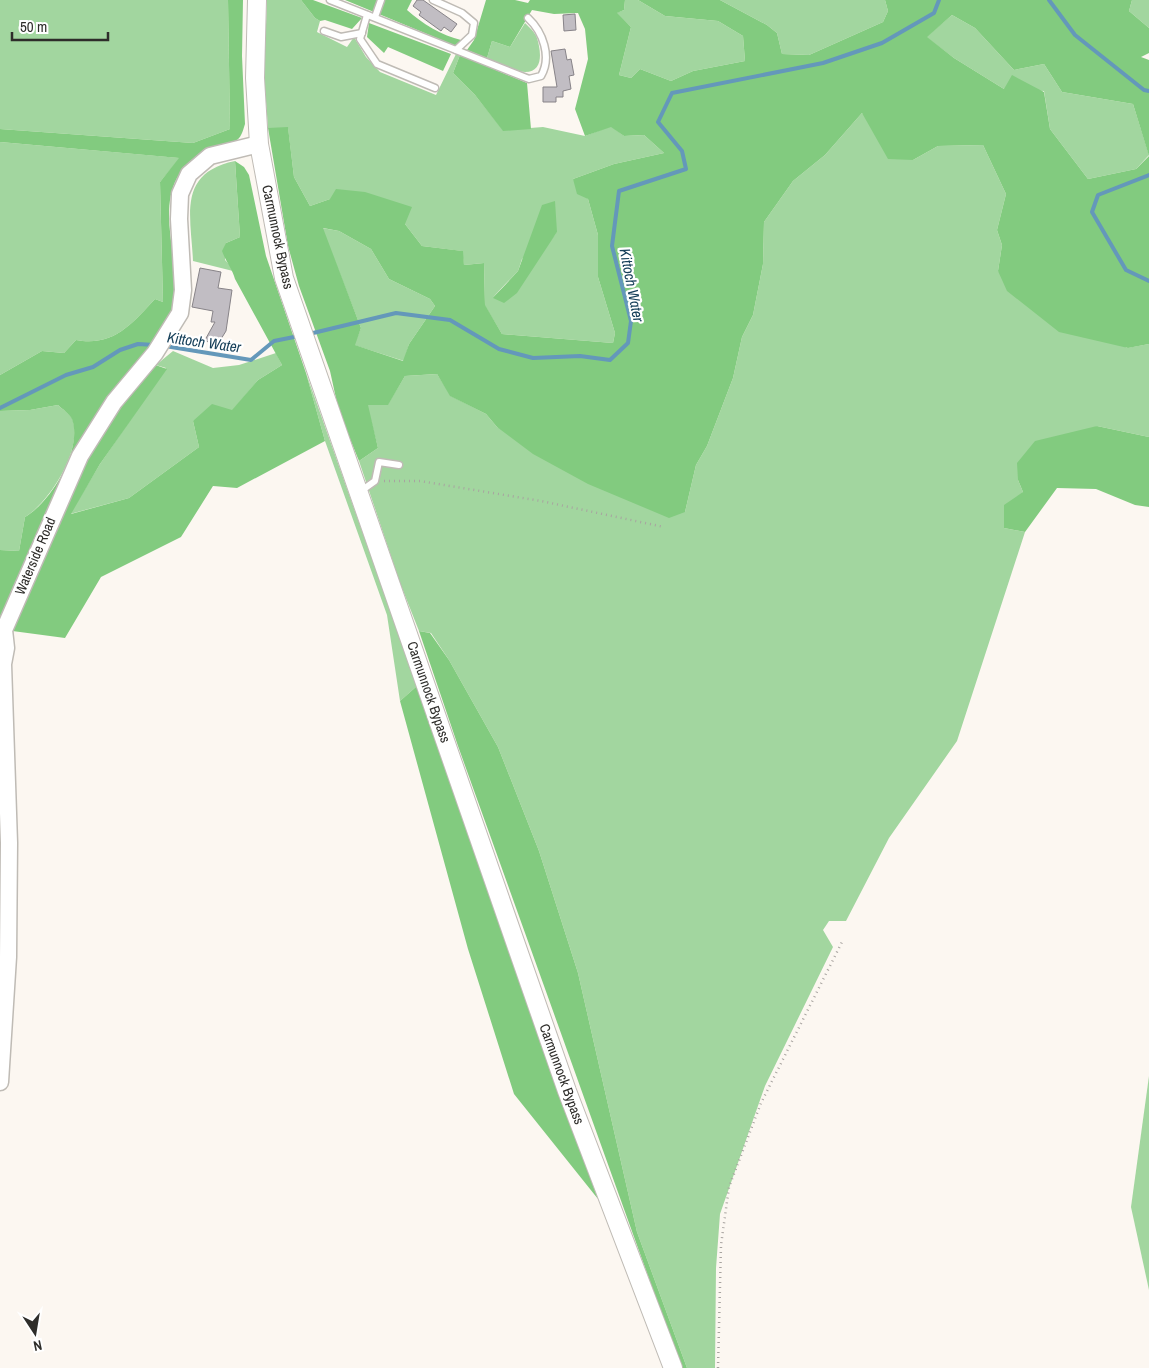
<svg xmlns="http://www.w3.org/2000/svg" width="1149" height="1368" viewBox="0 0 1149 1368" font-family="'Archivo Narrow',sans-serif">
  <style>
    .green { fill: #a2d69f; fill-rule: evenodd }
    .forest { fill: #82cb7f; fill-rule: evenodd }
    .lines { fill: none; stroke-linecap: round; stroke-linejoin: round }
    .stream { stroke: #6498ba; stroke-width: 4 }
    .building { fill: #c1bdc3; stroke: #878388 }
    .service-casing { stroke: #bfbbb5; stroke-width: 9 }
    .tertiary-casing { stroke: #bfbbb5; stroke-width: 19 }
    .secondary-casing { stroke: #bfbbb5; stroke-width: 20 }
    .path { stroke: #a8a4a0; stroke-width: 2.5; stroke-dasharray: 1 4; stroke-linecap: butt }
    .service { stroke: #fff; stroke-width: 6 }
    .tertiary { stroke: #fff; stroke-width: 16 }
    .secondary { stroke: #fff; stroke-width: 18 }
    .labels { text-anchor: middle; dominant-baseline: central; stroke-width: 4.5; stroke-linejoin: round; paint-order: stroke }
    .street-label { font-size: 14px; fill: #2e2d2a; stroke: #fff }
    .water-label { font-size: 15px; font-style: italic; fill: #17405a; stroke: #fff }
  </style>
  <rect width="100%" height="100%" fill="#fcf7f1"/>
  <!-- green -->
  <g class="green">
    <path d="M0 0H228L230 129 193 143 0 129Z"/>
    <path d="M267 0H301L315 18 320 21 317 32 347 47 354 37 366 57 380 72 436 95 456 54 460 55 453 73 475 95 503 130 543 127 585 136 611 126 624 136 644 135 664 153 614 164 573 179 588 199 598 235V277L615 333 613 343 502 334 485 306 484 263 464 265 462 251 422 246 405 224 330 199 310 206 294 177 288 128H268L264 75ZM557 232 547 245 493 297 518 271 522 259Z"/>
    <path d="M625 0H638L665 16 718 21 743 36 745 61 693 71 671 81 640 69 631 78 619 75 631 27 616 13 624 10Z"/>
    <path d="M720 0H885L888 11 883 22 809 55 782 54 777 33 767 25Z"/>
    <path d="M1132 0H1149V28L1129 11Z"/>
    <path d="M952 15 975 28 1014 70 1044 64 1062 92 1133 104 1149 155 1136 169 1088 179 1050 129 1044 91 1004 89 954 58 926 37Z"/>
    <path d="M525 23C529 27 535 32 537 38 541 51 544 72 525 72 513 72 498 63 487 58L492 41 510 47Z"/>
    <path d="M862 113 913 160 938 146 983 145 1006 194 997 230 1002 245 998 271 1127 348 1149 344V437L1097 426 1018 480 1023 492 1004 528 1025 532 957 741 889 838 846 921H829L823 930 833 947 765 1086 720 1214 716 1268 715 1368H687L637 1232 578 973 539 851 498 747 449 660 431 633 419 631 400 583 359 461 378 448 367 405 388 404 405 376 437 374 451 396 486 414 497 427 685 512 696 465 707 446 733 378 742 337 753 315 763 264 764 222 793 181 825 155Z"/>
    <path d="M0 142 180 158 160 182 163 302 155 299C132 324 113 347 76 340L64 353 42 351 0 375Z"/>
    <path d="M235 161 240 237 226 243 225 260 234 269 233 271 193 261C191 216 177 173 235 161Z"/>
    <path d="M322 228 339 231 371 249 389 279 430 299 435 306 409 344 404 361 354 345 361 328Z"/>
    <path d="M173 351 213 368 239 365 276 353 282 365 258 380 232 411 193 421 199 447 129 498 70 514 100 464 166 368 156 365Z"/>
    <path d="M306 373 417 686 400 701 387 615 325 441Z"/>
    <path d="M58 405C62 409 70 414 72 418 84 448 50 502 25 517L19 551 0 550V411L30 410Z"/>
    <path d="M1149 1076V1290L1131 1207Z"/>
  </g>
  <!-- forest -->
  <g class="forest">
    <path d="M228 0H243L242 56 245 124C243 130 242 136 237 140 230 145 219 145 211 148 198 154 184 165 177 178 156 218 185 270 171 311 166 326 150 346 141 360L167 369 100 464 71 514 129 498 199 447 193 421 212 404 232 410 258 380 282 365 235 279C232 268 226 262 222 251L226 243 240 237 235 161 244 167 249 175 266 256 306 373 325 441 237 488 213 486 181 537 101 577 65 638 5 630 0 663V550L19 551 25 517C51 502 83 449 72 419 70 414 62 409 58 405L30 410 0 411V375L42 351 64 353 76 340C113 347 132 324 155 299L163 302 160 182 179 158 0 142V129L193 143 230 129Z"/>
    <path d="M301 0H313L362 18 352 29 325 20 320 21 315 18Z"/>
    <path d="M345 0H412L407 10C421 23 443 36 461 40L456 46Z"/>
    <path d="M486 0H515L528 3 530 0H625L624 10 617 13 631 27 619 75 631 78 640 69 671 81 693 71 745 61 743 36 718 21 665 16 638 0H720L767 25 777 33 782 54 809 55 883 22 888 11 885 0H1132L1129 11 1149 28V53L1141 57 1149 60V344L1128 348 1059 332 1007 291 998 271 1002 245 997 230 1006 194 983 145 938 146 913 160 888 159 862 113 825 155 793 181 764 222 763 264 753 315 742 337 733 378 707 446 696 465 685 512 669 518 588 484 533 454 497 427 486 414 450 396 437 374 405 376 388 405H368L378 448 359 461 339 412 330 371 299 286 288 246 268 128 288 127 294 177 310 206 330 199 336 189 365 192 412 207 405 224 422 246 463 251 464 265 484 263 485 305 502 334 613 343 615 333 598 277V235L588 199 577 194 573 179 614 164 664 153 644 135 624 136 611 127 585 136 575 109 588 59 585 29 578 13 554 14 532 10 510 47 492 41 487 58 467 50 474 40ZM952 15 975 28 1014 70 1044 64 1062 92 1133 104 1149 156 1136 169 1088 179 1050 129 1044 92 1012 75 1004 89 954 58 927 37ZM323 228 339 231 371 249 389 279 430 299 435 306 409 344 403 361 355 345 361 328Z"/>
    <path d="M369 23 451 54 443 71 388 47 384 53 367 37Z"/>
    <path d="M460 55 527 83 531 129 503 131 475 95 453 73Z"/>
    <path d="M555 201 557 232 517 293 504 303 493 298 518 271 542 205Z"/>
    <path d="M1097 426 1149 437V507L1135 505 1096 489 1057 488 1025 532 1004 528V505L1023 492 1018 480 1017 463 1035 441Z"/>
    <path d="M419 631 430 633 449 660 498 747 539 851 578 973 637 1232 687 1368H681L458 746Z"/>
    <path d="M417 686 529 1010 598 1199 514 1094 468 949 400 701Z"/>
  </g>
  <g class="lines">
    <!-- stream -->
    <g class="stream">
      <path d="M1049 0 1075 35 1144 90 1149 91"/>
      <path d="M1149 175 1098 195 1092 212 1126 270 1149 281"/>
      <path d="M309 334 396 313 450 320 499 349 533 358 580 356 610 360 628 343 631 321 612 246 619 191 686 169 682 151 658 122 672 93 823 63 882 43 934 13 939 0"/>
      <path d="M165 346 251 360 274 341 299 336"/>
      <path d="M0 408 66 375 93 367 120 350 138 344 155 345"/>
    </g>
  </g>
  <!-- building -->
  <g class="building">
    <path d="M417 0H423L457 24 451 32 444 27 441 31 419 15 421 12 413 6Z"/>
    <path d="M575 14 576 30 564 31 563 15Z"/>
    <path d="M565 49 567 60 571 59 574 75 569 76 571 89 563 91V97H556V102H543V87H557L551 51Z"/>
    <path d="M200 268 221 272 218 288 232 290 226 331 216 347 205 340 215 322H211L213 311 192 307Z"/>
  </g>
  <g class="lines">
    <!-- service casing -->
    <g class="service-casing">
      <g id="service">
        <path d="M330 0 529 79 541 76C552 57 543 32 528 18"/>
        <path d="M433 0 462 13 474 23 472 35 456 50"/>
        <path d="M367 15 360 39 377 64 435 88"/>
        <path d="M375 17 381 0"/>
        <path d="M324 31 341 37 362 33"/>
        <path d="M361 491 375 481 379 462 399 465"/>
      </g>
    </g>
    <!-- tertiary casing -->
    <g class="tertiary-casing">
      <path id="tertiary" d="M0 1082 8 957 9 843 3 664 6 648 4 630 80 456 114 402 155 353 180 313 183 290 179 219 180 194 189 174 210 156 259 144"/>
    </g>
    <!-- secondary casing -->
    <g class="secondary-casing">
      <path id="secondary" d="M257 0 255 78 259 144 284 278 567 1091 673 1368"/>
    </g>
    <!-- path -->
    <g class="path">
      <path d="M384 481H420L541 501 664 527"/>
      <path d="M718 1368 721 1245 729 1187 761 1103 842 942"/>
    </g>
    <!-- service -->
    <use href="#service" class="service"/>
    <!-- tertiary -->
    <use href="#tertiary" class="tertiary"/>
    <!-- secondary -->
    <use href="#secondary" class="secondary"/>
  </g>
  <g class="labels">
    <!-- street labels -->
    <g class="street-label">
      <text transform="translate(278 237) rotate(78)">Carmunnock Bypass</text>
      <text transform="translate(35 556) rotate(-67)">Waterside Road</text>
      <text transform="translate(429 692) rotate(71)">Carmunnock Bypass</text>
      <text transform="translate(562 1074) rotate(70)">Carmunnock Bypass</text>
    </g>
    <!-- water labels -->
    <g class="water-label">
      <text transform="translate(632 285) rotate(79)">Kittoch Water</text>
      <text transform="translate(204 342) rotate(8)">Kittoch Water</text>
    </g>
  </g>
  <!-- north arrow -->
  <g transform="translate(35 1333) rotate(168)" stroke="#ffffff" stroke-width="4" paint-order="stroke">
  <path d="M0-4L9 19L0 12L-9 19Z" fill="#2e2d2a"/>
  <text y="-8" font-size="14" font-weight="bold" text-anchor="middle" fill="#2e2d2a">N</text>
  </g>
  <!-- scale -->
  <path d="M12 32v8h96v-8" fill="none" stroke="#2e2d2a" stroke-width="2.5"/>
  <text x="20" y="32" font-size="15" fill="#2e2d2a" stroke="#ffffff" stroke-width="4" paint-order="stroke">50 m</text>
</svg>
